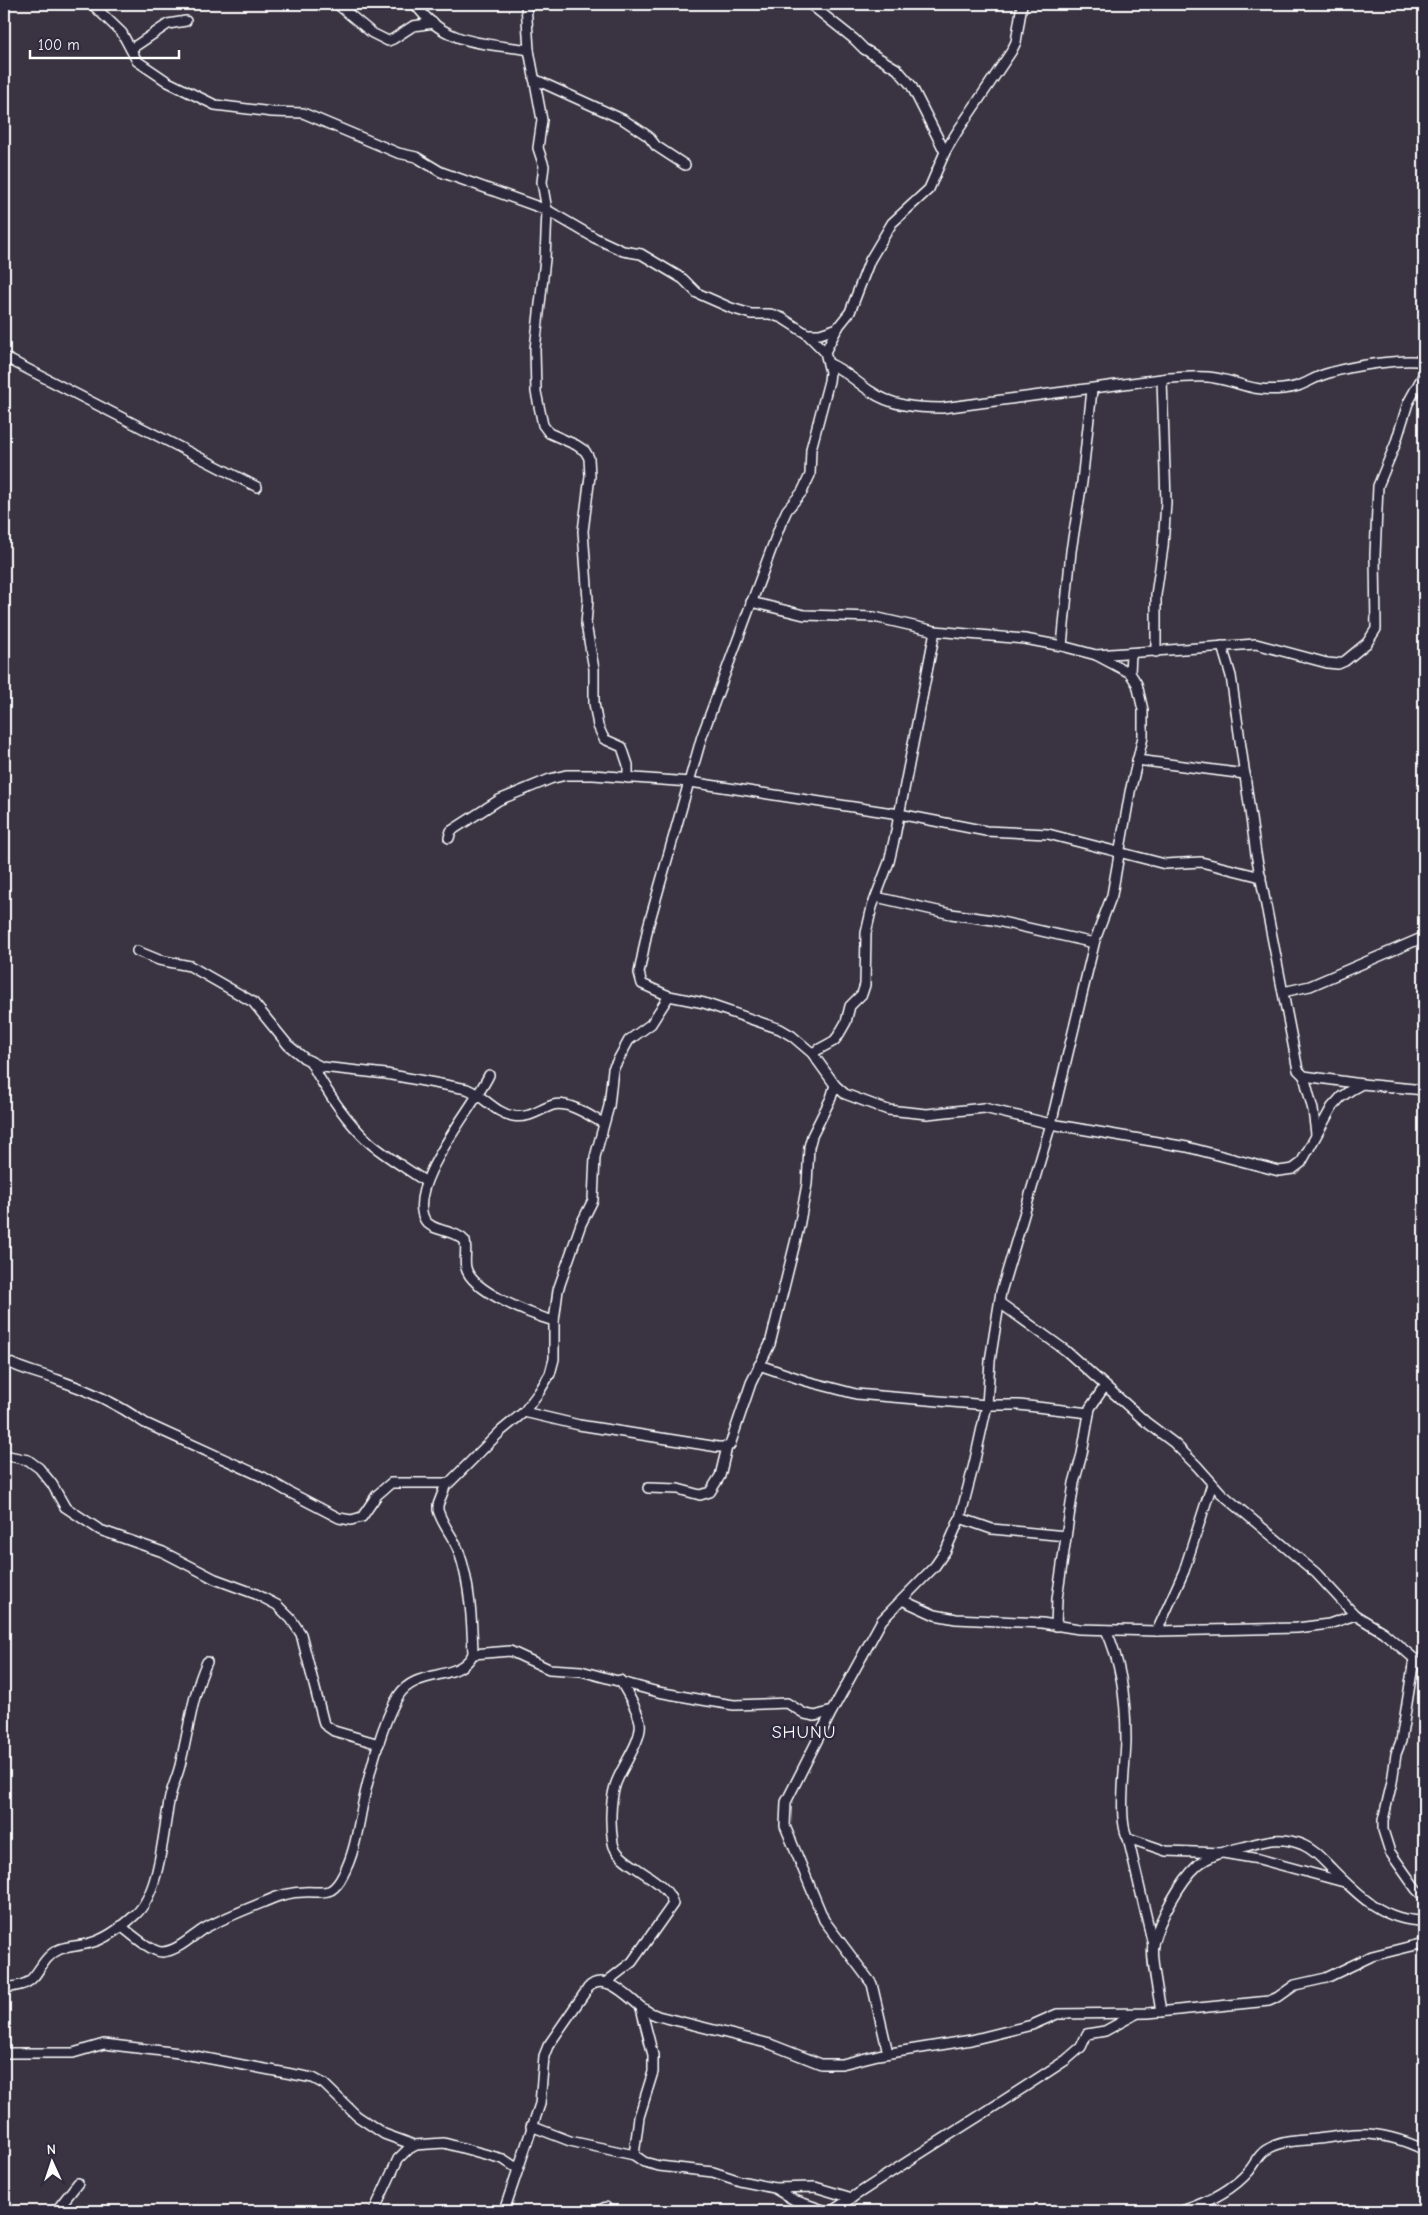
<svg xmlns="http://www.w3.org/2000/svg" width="1428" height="2215" viewBox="0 0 1428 2215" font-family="'Comic Neue',sans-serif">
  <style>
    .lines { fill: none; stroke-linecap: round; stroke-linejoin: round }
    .street-casing { stroke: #fff; stroke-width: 12 }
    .street { stroke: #2f2a3d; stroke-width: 9 }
    .labels { text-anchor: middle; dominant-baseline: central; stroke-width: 5; stroke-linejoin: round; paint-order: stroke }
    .quarter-label { font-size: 18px; letter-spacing: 1px; fill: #fff; stroke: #2f2a3d }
  </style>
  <rect width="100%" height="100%" fill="#3a3442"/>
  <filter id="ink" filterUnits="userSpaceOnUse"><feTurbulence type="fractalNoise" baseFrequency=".02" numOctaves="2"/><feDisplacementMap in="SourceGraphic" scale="10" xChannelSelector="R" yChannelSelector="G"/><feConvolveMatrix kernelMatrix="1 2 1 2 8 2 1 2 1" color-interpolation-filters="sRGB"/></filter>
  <g filter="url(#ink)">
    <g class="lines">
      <!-- street casing -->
      <g class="street-casing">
        <g id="street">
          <path d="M92 4 122 33 137 61 168 82 215 105 272 112 303 113 398 153 416 157 441 172 547 210 595 238 623 251 641 254 683 279 697 293 731 308 751 314H770L782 318 807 334 825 352"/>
          <path d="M337 4 372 33 388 41 393 39 413 26 434 23"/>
          <path d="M415 4C444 45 484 43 529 50"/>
          <path d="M526 4 529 50 542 120 538 148 544 166 542 182 547 210 545 259 535 349 536 392 543 425 549 433 576 445 585 451 589 458 590 476 583 531 588 600 586 624 594 669V703L598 726 604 739 622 747 628 765V778"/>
          <path d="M810 4 854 39 864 49 897 69 911 85 945 152"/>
          <path d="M1022 4 1016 42 1011 52 957 132 945 152 929 189 892 223 870 260 850 312 838 327 825 352 830 372 829 381 811 449 810 475 802 492 787 510 781 523 702 736 648 927 639 973 642 984 669 996 704 1003 780 1029 792 1036 812 1053 835 1085 845 1094 888 1110 927 1114 984 1108 1051 1124 1187 1147 1279 1171 1293 1169 1301 1163 1332 1107 1341 1097 1351 1090 1362 1084 1424 1090"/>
          <path d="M131 49 168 24 186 21"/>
          <path d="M534 79 624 120 648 136 656 146 685 165"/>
          <path d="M807 334H820L838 328"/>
          <path d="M4 357 257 487"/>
          <path d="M828 363C845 370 856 382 870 391 891 406 917 408 942 408L1169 378C1184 378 1200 375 1215 378 1243 383 1252 392 1283 389 1305 387 1310 378 1329 373 1351 366 1402 358 1424 362"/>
          <path d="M751 602 804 615 874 617 935 631 1025 639 1062 646 1096 655 1256 644 1327 663 1338 664 1345 661 1367 643 1376 629 1375 555 1378 486 1395 445 1408 403 1424 374"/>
          <path d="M1062 646 1071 551 1082 482 1092 390"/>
          <path d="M1222 646 1231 676 1256 854 1298 1070 1304 1076 1362 1084"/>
          <path d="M1156 652V595L1163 547 1166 502 1162 379"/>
          <path d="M1130 673 1131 653"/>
          <path d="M1137 760 1245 774"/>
          <path d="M449 838 451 831 499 800 550 779 566 775H593L690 782 899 814 986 831 1048 834 1165 864 1201 862 1261 877"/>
          <path d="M876 897 951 914 993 920 1094 943"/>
          <path d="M137 951 159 960 190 966 253 1002 288 1045 304 1058 322 1067 386 1074 467 1089C484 1096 495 1113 513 1116 529 1119 538 1110 553 1105 569 1101 590 1116 603 1123"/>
          <path d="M1283 992 1310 986 1424 937"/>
          <path d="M812 1053 834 1041 838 1036 846 1022 850 1006 862 994 865 985 866 933 872 907 889 862 895 836 935 631"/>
          <path d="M310 1061C326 1091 344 1119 369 1142 386 1157 408 1169 426 1182"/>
          <path d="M489 1075C475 1106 405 1186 425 1220 432 1232 454 1229 465 1241 467 1250 464 1260 466 1268 472 1292 533 1315 554 1321"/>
          <path d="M1304 1076 1313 1110 1316 1134"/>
          <path d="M1000 1303 1065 1350 1146 1422 1174 1443 1197 1466 1221 1493 1316 1573 1355 1615 1383 1632 1424 1667"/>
          <path d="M4 1360C22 1370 39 1373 58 1380 88 1390 119 1405 145 1423L263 1477 287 1491 339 1518 351 1520 362 1517 377 1495 391 1483H449L501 1431 524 1412 539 1392 550 1374 554 1359V1321L558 1290 581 1224 593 1200 595 1157 609 1106 613 1069 629 1040 651 1024 669 996"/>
          <path d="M759 1365 806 1381 856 1394 987 1405H1019L1089 1413"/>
          <path d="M524 1412 579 1425 718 1447H727L730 1445 751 1383 770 1344 799 1227 807 1184 809 1147 812 1136 831 1098 835 1085"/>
          <path d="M4 1455 28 1460 39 1468 52 1484 65 1507 100 1530 163 1552 215 1579 256 1594 277 1605 291 1619 301 1634 324 1724 334 1731 379 1744"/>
          <path d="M648 1488 678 1489 700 1495 710 1492 720 1476 727 1447"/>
          <path d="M960 1518 992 1529 1066 1536"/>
          <path d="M902 1600 935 1615 956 1619 1042 1623 1079 1629 1157 1631 1297 1628 1329 1624 1355 1615"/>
          <path d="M1056 1626 1057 1599 1074 1483 1082 1454 1090 1408 1105 1386"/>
          <path d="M1106 1630C1122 1664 1126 1701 1126 1739 1126 1762 1117 1821 1128 1838L1166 1851 1223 1853 1259 1859 1344 1882"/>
          <path d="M1157 1631 1184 1571 1212 1484"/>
          <path d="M473 1654 510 1651 549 1669 581 1671 658 1692 708 1701 734 1705 787 1703 805 1714 815 1716 832 1711"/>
          <path d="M1414 1659 1401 1741 1396 1754 1392 1782 1383 1820V1830L1390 1852 1416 1889 1424 1897"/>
          <path d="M1128 1838 1153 1945"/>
          <path d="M121 1926C130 1933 151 1952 162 1952 178 1951 192 1936 205 1928 224 1918 244 1910 264 1902 277 1896 291 1892 304 1892 313 1891 323 1894 331 1890 336 1887 340 1881 343 1875 355 1853 358 1827 363 1803 370 1771 382 1722 399 1695 417 1668 459 1682 473 1654 472 1621 470 1583 459 1552 454 1537 442 1525 438 1510V1505L446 1484"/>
          <path d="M605 1983 632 1962 673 1904C667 1877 616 1865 613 1843 610 1826 610 1803 615 1786 620 1768 643 1741 640 1722 637 1708 627 1693 620 1680"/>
          <path d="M4 1988C11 1987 20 1986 26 1983 39 1977 41 1957 60 1949 70 1946 80 1946 90 1943 106 1939 123 1926 135 1915 161 1892 163 1829 170 1797 173 1784 179 1773 181 1761 189 1728 193 1692 207 1662"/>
          <path d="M1161 2012C1159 1996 1150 1957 1153 1944 1159 1920 1180 1881 1198 1865 1211 1854 1231 1850 1247 1846 1267 1840 1283 1836 1303 1845 1315 1850 1323 1860 1332 1869 1359 1896 1383 1921 1424 1921"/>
          <path d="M4 2053H73L104 2044 179 2053 313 2078 324 2084 357 2116 384 2134 414 2145 444 2143 503 2159 518 2169"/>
          <path d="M888 2053 872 1984 824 1920 785 1826 786 1802 832 1711 882 1620 935 1566 946 1550 960 1518 974 1464 987 1405 990 1361 1001 1292 1051 1124 1095 940 1112 895 1130 792 1143 737V710L1137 684 1130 673 1096 655"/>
          <path d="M531 2126 570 2141 634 2155 644 2162 659 2166 713 2172 740 2181 774 2188 815 2187 852 2198"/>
          <path d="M634 2155 639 2117 653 2072V2055L641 2008"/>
          <path d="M774 2188 794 2200 826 2211"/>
          <path d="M56 2211 78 2183"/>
          <path d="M374 2211 398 2159 407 2150 416 2145"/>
          <path d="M504 2211 540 2104 544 2056 548 2046 588 1988C604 1970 629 1998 641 2007 646 2011 652 2014 658 2016L770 2044 821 2064H842L878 2055 971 2040 1032 2025 1057 2014 1148 2013 1269 2001 1278 1997 1295 1985 1326 1978 1372 1956 1424 1943"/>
          <path d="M597 2211 606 2207"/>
          <path d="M832 2211C909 2159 989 2111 1066 2060L1081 2047 1087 2034 1105 2031 1136 2014"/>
          <path d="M1182 2211C1206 2203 1232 2191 1249 2171 1255 2164 1258 2155 1266 2150 1282 2140 1299 2141 1317 2139 1330 2138 1342 2135 1355 2134 1377 2132 1405 2140 1424 2150"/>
        </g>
      </g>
      <!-- street -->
      <use href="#street" class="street"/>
    </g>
  </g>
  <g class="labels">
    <!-- quarter labels -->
    <g class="quarter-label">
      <text x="804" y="1732">SHUNU</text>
    </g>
  </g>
  <!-- margin -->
  <rect width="1428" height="2215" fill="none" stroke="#2f2a3d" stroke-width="20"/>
  <rect x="10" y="10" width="1408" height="2195" fill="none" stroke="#fff" stroke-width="2" filter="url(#ink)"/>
  <!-- north arrow -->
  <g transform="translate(52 2162) rotate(357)" stroke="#2f2a3d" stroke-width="4" paint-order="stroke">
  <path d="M0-4L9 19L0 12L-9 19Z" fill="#ffffff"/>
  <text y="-8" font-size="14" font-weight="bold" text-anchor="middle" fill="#ffffff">N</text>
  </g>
  <!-- scale -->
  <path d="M30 50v8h149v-8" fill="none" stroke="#ffffff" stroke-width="2.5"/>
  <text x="38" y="50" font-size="15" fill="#ffffff" stroke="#2f2a3d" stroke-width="4" paint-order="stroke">100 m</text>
</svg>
